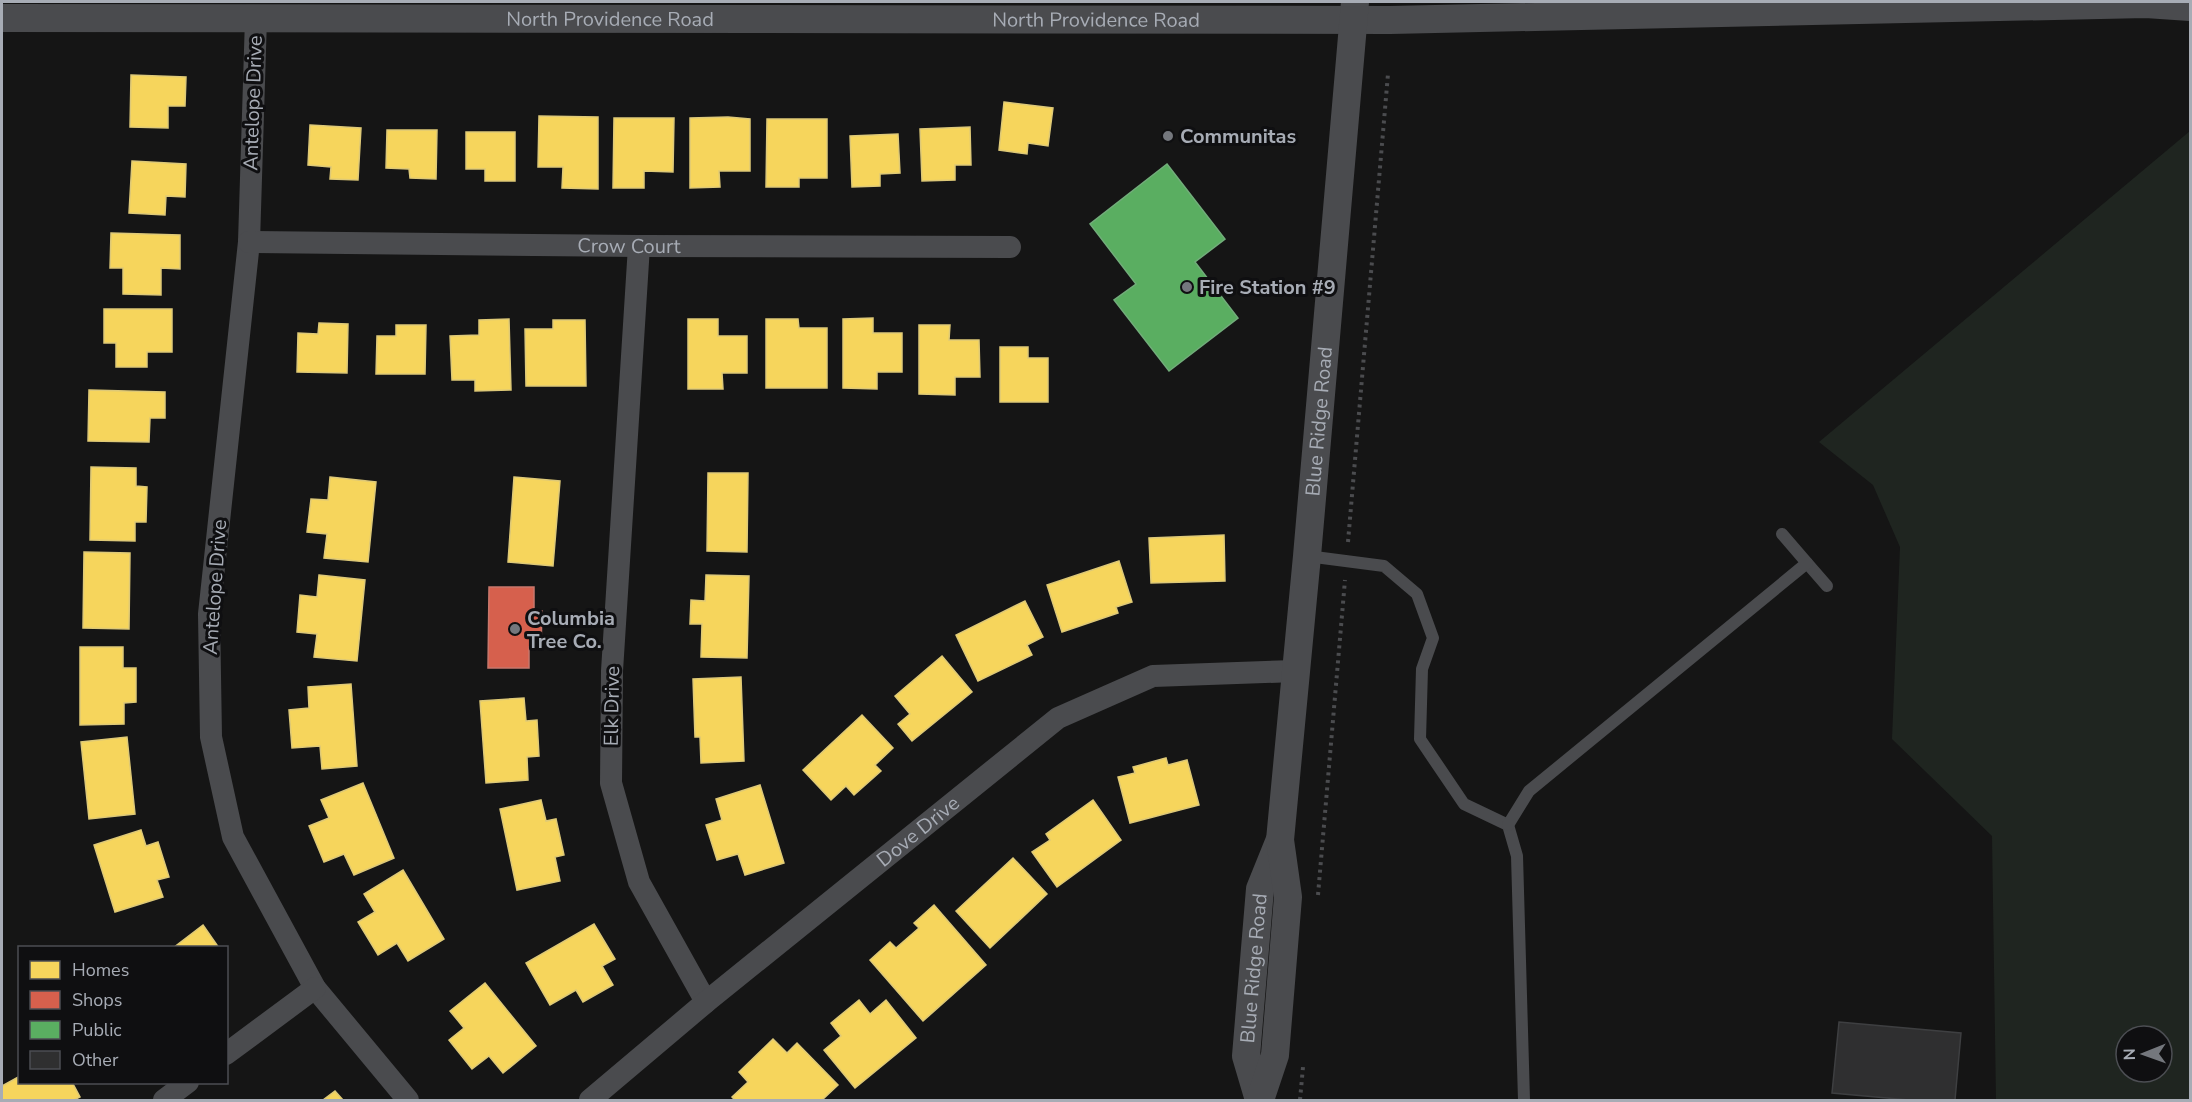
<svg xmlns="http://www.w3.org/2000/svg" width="2192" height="1102" viewBox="0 0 2192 1102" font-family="'Nunito Sans',sans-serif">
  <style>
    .green { fill: #1f2520; fill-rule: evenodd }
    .homes { fill: #f6d55c; stroke: #dec977; stroke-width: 1.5 }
    .shops { fill: #d6604d; stroke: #c8776c; stroke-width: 1.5 }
    .public { fill: #5aae61; stroke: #71ad7a; stroke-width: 1.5 }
    .building { fill: #2f2f30; stroke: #3e3f41; stroke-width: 1.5 }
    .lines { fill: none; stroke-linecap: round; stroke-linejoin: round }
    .path { stroke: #4b4c4f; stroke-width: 4; stroke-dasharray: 3 4.5; stroke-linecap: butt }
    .service { stroke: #4a4b4e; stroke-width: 12 }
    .minor { stroke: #4a4b4e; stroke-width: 22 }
    .tertiary { stroke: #4a4b4e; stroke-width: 28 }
    .poi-dot { fill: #74777d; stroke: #0f0f11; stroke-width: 2 }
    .labels { text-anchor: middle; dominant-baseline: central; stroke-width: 6; stroke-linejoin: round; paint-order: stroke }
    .street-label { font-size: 20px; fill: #a7acb5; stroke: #0f0f11 }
    .poi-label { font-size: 20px; font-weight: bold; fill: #a7acb5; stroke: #0f0f11; text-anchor: start }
  </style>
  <rect width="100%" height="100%" fill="#151515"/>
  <!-- green -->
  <path class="green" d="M2190 131V1100H1996L1992 836 1892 739 1900 547 1873 485 1819 442ZM2126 1036H2162V1072H2126Z"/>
  <!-- homes -->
  <g class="homes">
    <path d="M131 75 186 77 185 106H168V128L130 127Z"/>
    <path d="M1004 102 1053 108 1048 146 1028 143 1027 154 999 150Z"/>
    <path d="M539 116 598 117V189L562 188 563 167H538Z"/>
    <path d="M728 117 750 119V171H719L720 187 690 188V118Z"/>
    <path d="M614 118H674L673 172 644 171V188H613Z"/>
    <path d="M767 119H827V178H799V187H766Z"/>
    <path d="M310 125 361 128 358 180 330 179 331 167 308 165Z"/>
    <path d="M970 127 971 165H955V180L922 181 920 129Z"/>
    <path d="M387 130H437L436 179 410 178 409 169 386 168Z"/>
    <path d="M466 132H515V181H485V169H466Z"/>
    <path d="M898 134 900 173 880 174V186L852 187 850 136Z"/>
    <path d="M132 161 186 164 185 197 166 196 165 215 129 213Z"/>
    <path d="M111 233 180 235V269L161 268V295L123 294V268H110Z"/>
    <path d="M104 309H172V352H147V367H116V343H104Z"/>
    <path d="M873 318V333H902V372H877V389L843 388V319Z"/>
    <path d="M509 319 511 390 475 391V380H452L450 336 479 335V320Z"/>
    <path d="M688 319H718V336H747V373H722L723 389H688Z"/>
    <path d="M766 319H798L799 328H827V388H766Z"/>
    <path d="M553 320H585L586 386H526L525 329H553Z"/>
    <path d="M319 323 348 324 347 373 297 372 298 333 318 334Z"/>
    <path d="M396 325H426L425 374H376L377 336H396Z"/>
    <path d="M919 325H950L949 340H979L980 377H955V395L919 394Z"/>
    <path d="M1000 347H1028V358H1048V402H1000Z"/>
    <path d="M89 390 165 392V418H150L149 442 88 441Z"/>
    <path d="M91 467 136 468V486L147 487 146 522H135V541L90 540Z"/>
    <path d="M708 473H748L747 552 707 551Z"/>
    <path d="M330 477 376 482 368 562 324 558 327 534 307 532 311 499 328 500Z"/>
    <path d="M514 477 560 481 553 566 508 562Z"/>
    <path d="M1224 535 1225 581 1151 583 1149 538Z"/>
    <path d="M84 552 130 553 129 629 83 628Z"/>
    <path d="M1119 561 1132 602 1116 607 1118 613 1062 632 1047 585Z"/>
    <path d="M319 575 365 580 357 661 314 657 317 634 297 632 300 595 317 597Z"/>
    <path d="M706 575 749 576 747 658 701 657 702 624H690L691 600 705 601Z"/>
    <path d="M1025 601 1043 637 1027 645 1032 655 978 681 956 635Z"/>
    <path d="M80 647H123V668H136V702L124 703V724L80 725Z"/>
    <path d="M942 656 972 692 912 741 898 724 910 714 895 696Z"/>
    <path d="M741 677 744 761 701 763 700 737H695L693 679Z"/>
    <path d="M351 684 357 766 322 769 320 746 292 748 289 710 309 708 308 687Z"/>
    <path d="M524 698 526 721 537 720 539 756 527 757 528 780 486 783 480 701Z"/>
    <path d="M862 715 893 748 875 765 881 771 854 795 846 786 831 800 803 770Z"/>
    <path d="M127 737 135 814 89 819 81 742Z"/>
    <path d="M1166 758 1168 765 1187 760 1199 805 1130 823 1118 777 1135 773 1133 767Z"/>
    <path d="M363 783 394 858 354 875 344 854 324 862 309 826 329 818 321 800Z"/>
    <path d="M760 785 784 863 745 875 738 854 717 860 706 825 722 820 716 799Z"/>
    <path d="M541 800 546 821 556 819 564 855 555 857 560 881 517 890 500 809Z"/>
    <path d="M1093 800 1121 840 1057 887 1032 852 1050 840 1046 834Z"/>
    <path d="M141 830 146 846 158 842 169 877 157 880 163 897 115 912 94 845Z"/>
    <path d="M1013 858 1047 894 990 948 956 911Z"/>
    <path d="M403 870 444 939 408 961 397 943 378 955 358 922 375 912 364 894Z"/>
    <path d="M934 905 986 965 923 1021 870 960 890 942 896 948 919 928 914 923Z"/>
    <path d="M594 924 615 959 602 966 613 985 583 1002 576 990 550 1005 526 963Z"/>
    <path d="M203 925 219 948H173Z"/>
    <path d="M485 983 536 1046 503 1073 489 1056 472 1069 449 1040 464 1028 450 1011Z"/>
    <path d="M859 1000 870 1014 886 1000 916 1038 855 1088 824 1050 841 1036 831 1023Z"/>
    <path d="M773 1039 787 1053 797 1043 838 1085 822 1100H735L732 1097 748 1082 739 1072Z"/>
    <path d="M20 1076V1082H72L80 1097 74 1100H2V1086Z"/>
    <path d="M335 1091 343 1100H323Z"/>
  </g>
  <!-- shops -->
  <path class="shops" d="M489 587H534V611H542L541 647H529V668H488Z"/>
  <!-- public -->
  <path class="public" d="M1167 164 1225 239 1195 262 1238 318 1169 371 1114 300 1136 284 1090 224Z"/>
  <!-- building -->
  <path class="building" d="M1839 1022 1961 1033 1955 1100H1909L1832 1093Z"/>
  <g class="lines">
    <!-- path -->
    <g class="path">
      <path d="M1348 542 1388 74"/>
      <path d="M1318 895 1345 580"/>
      <path d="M1300 1100 1303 1067"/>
    </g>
    <!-- service -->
    <g class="service">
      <path d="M1307 556 1384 566 1417 594 1433 638 1422 669 1420 739 1464 804 1508 825 1517 856 1524 1100"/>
      <path d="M1807 563 1827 586"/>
      <path d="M1508 825 1529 791 1807 563 1782 534"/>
    </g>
    <!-- minor -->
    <g class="minor">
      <path d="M256 18 249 242 209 614 211 737 233 837 315 988 408 1100"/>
      <path id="s1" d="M249 242 639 246 1010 247"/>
      <path d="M639 246 612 671 611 783 639 882 706 1002"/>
      <path d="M226 1054 315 988"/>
      <path d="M164 1100 188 1082"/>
      <path id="s2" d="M590 1100 706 1002 1058 718 1153 676 1295 671"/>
    </g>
    <!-- tertiary -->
    <g class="tertiary">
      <path id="s3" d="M2 18 1390 20 2146 4 2190 7"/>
      <path id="s4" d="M1259 1100 1246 1056 1260 889 1279 842"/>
      <path id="s5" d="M1260 1100 1275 1055 1288 897 1280 840 1307 556 1355 2"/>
    </g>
  </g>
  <!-- markers -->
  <g class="poi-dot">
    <circle cx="1168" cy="136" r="6"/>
    <circle cx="1187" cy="287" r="6"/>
    <circle cx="515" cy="629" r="6"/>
  </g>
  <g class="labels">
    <!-- street labels -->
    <g class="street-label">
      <text stroke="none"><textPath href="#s3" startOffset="608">North Providence Road</textPath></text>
      <text stroke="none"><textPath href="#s3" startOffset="1094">North Providence Road</textPath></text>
      <text transform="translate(253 103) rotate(-88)">Antelope Drive</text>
      <text stroke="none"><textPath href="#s1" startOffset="380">Crow Court</textPath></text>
      <text stroke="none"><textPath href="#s5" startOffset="684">Blue Ridge Road</textPath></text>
      <text transform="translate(215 587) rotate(-86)">Antelope Drive</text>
      <text transform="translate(612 706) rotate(-89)">Elk Drive</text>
      <text stroke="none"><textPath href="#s2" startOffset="424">Dove Drive</textPath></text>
      <text stroke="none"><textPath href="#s4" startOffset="134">Blue Ridge Road</textPath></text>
    </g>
    <!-- poi labels -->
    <g class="poi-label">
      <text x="1180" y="136">Communitas</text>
      <text x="1199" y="287">Fire Station #9</text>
      <text x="527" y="618">Columbia<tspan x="527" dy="23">Tree Co.</tspan></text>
    </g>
  </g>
  <!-- border -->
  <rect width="2192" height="1102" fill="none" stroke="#a7acb5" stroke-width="6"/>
  <!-- legend -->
  <rect x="18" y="946" width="210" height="138" fill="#0f0f11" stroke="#4c4e53" stroke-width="1.5"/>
  <rect x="30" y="961" width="30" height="18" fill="#f6d55c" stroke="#4c4e53" stroke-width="1.5"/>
  <text x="72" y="976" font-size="18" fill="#a7acb5">Homes</text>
  <rect x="30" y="991" width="30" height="18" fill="#d6604d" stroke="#4c4e53" stroke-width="1.5"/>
  <text x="72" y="1006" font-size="18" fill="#a7acb5">Shops</text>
  <rect x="30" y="1021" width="30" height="18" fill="#5aae61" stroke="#4c4e53" stroke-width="1.5"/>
  <text x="72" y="1036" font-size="18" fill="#a7acb5">Public</text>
  <rect x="30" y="1051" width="30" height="18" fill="#2f2f30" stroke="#4c4e53" stroke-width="1.5"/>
  <text x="72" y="1066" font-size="18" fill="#a7acb5">Other</text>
  <!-- north arrow -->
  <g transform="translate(2144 1054) rotate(269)"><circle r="28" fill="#0f0f11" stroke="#4c4e53" stroke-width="1.5"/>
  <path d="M0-4.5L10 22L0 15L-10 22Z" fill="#74777d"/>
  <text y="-9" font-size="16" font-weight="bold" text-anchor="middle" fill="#a7acb5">N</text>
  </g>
</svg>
